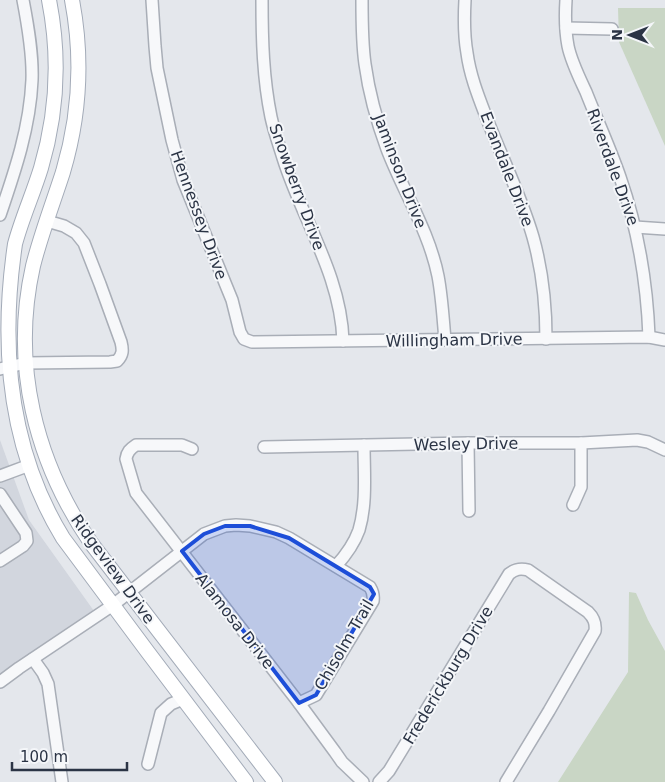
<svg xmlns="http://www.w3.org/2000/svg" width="665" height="782" viewBox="0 0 665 782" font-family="'DejaVu Sans',sans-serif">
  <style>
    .built { fill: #d2d6de }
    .green { fill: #c9d6c5 }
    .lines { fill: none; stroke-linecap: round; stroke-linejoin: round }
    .minor-casing { stroke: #a9aeb7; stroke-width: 14 }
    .major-casing { stroke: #a3abb8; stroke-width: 16 }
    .minor { stroke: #f7f8fa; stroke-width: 11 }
    .major { stroke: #fff; stroke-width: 14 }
    .marked { fill: #1d4ed8; fill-opacity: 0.2; stroke: #1d4ed8; stroke-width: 4; stroke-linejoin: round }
    .labels { text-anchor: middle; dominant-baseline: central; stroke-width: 4; stroke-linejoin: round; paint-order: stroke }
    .street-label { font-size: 16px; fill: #2b3445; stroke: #f4f6f9 }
  </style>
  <rect width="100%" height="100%" fill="#e4e7ec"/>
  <!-- built -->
  <path class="built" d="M0 440 29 520 99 618 0 679Z"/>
  <!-- green -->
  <g class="green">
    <path d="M618 8H665V146L619 42Z"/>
    <path d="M629 592 636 593 648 620 665 651V782H558L628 672Z"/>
  </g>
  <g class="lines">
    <!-- minor casing -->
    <g class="minor-casing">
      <g id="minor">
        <path d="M152 0 155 46 157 68 172 140 183 180 232 300 240 332 244 339 252 342 649 337 665 340"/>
        <path d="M262 0C262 39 263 78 271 117 274 131 279 145 283 158 302 219 341 275 343 341"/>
        <path d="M362 0C362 21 362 43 365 64 369 93 377 122 387 149 403 191 429 231 438 276 442 297 443 318 445 340"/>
        <path d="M465 0C464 18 464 36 467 53 470 76 479 98 487 119 502 158 521 196 533 237 542 269 546 305 546 339"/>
        <path d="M566 0C565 15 565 30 568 46 571 61 579 77 586 92 597 120 610 148 620 177 638 229 647 282 649 337"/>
        <path d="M566 28 612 29"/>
        <path d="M0 215C15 171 30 127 32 80 33 54 28 26 23 0"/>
        <path d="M635 227 665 229"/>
        <path d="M0 369 26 363 110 362 117 361C123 355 123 350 121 342L100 284 84 243 76 233 64 226 47 221"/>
        <path d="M468 443 469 511"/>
        <path d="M264 447 468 443H581L637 440 648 442 665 450"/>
        <path d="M192 449 182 445H136C130 449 127 452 126 459L136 493 299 703 335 752 342 762 363 782"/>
        <path d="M0 476 27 466"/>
        <path d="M0 494 26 533 27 541 23 546 0 561"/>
        <path d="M573 505 581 487V443"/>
        <path d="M336 566C346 555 354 544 359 530 367 503 364 473 364 445"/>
        <path d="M33 659 43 673 48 684 62 782"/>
        <path d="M0 682 19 668 113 605 204 534 225 526 236 525 250 526 276 532 289 538 370 587C373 592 374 595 373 601L316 695 299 703"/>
        <path d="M148 764 161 713 171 704 183 699"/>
        <path d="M379 782 389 771 509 574C515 569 520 568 528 570L588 612C594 618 596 623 595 631L549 711 506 782"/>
      </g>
    </g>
    <!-- major casing -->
    <g class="major-casing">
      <g id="major">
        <path d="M49 0C60 56 57 114 41 168 33 194 22 218 15 244 0 346 8 448 63 538L147 651 246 782"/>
        <path d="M72 0C83 58 80 115 63 172 53 203 41 234 33 266 11 364 35 461 91 543L275 782"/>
      </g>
    </g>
    <!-- minor -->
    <use href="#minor" class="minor"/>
    <!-- major -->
    <use href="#major" class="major"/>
  </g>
  <!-- marked area -->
  <path class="marked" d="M225 526H250L289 538 370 587 374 594 316 695 299 703 182 551 204 534Z"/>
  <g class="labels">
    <!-- street labels -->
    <g class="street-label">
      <text transform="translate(613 167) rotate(70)">Riverdale Drive</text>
      <text transform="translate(507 169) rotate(69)">Evandale Drive</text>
      <text transform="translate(400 171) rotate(69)">Jaminson Drive</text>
      <text transform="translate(297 187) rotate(70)">Snowberry Drive</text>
      <text transform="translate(199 215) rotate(70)">Hennessey Drive</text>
      <text transform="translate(454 340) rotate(-1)">Willingham Drive</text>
      <text transform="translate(466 444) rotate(-1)">Wesley Drive</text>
      <text transform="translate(113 569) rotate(54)">Ridgeview Drive</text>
      <text transform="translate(235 621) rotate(52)">Alamosa Drive</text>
      <text transform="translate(344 645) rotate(-60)">Chisolm Trail</text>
      <text transform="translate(448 675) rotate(-59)">Frederickburg Drive</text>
    </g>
  </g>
  <!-- north arrow -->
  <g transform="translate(630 35) rotate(270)" stroke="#f4f6f9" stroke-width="4" paint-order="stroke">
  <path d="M0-4L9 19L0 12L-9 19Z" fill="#2b3445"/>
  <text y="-8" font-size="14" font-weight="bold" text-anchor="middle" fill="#2b3445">N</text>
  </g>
  <!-- scale -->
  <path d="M12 762v8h115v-8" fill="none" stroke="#2b3445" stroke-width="2.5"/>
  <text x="20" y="762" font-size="15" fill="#2b3445" stroke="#f4f6f9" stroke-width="4" paint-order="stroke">100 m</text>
</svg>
